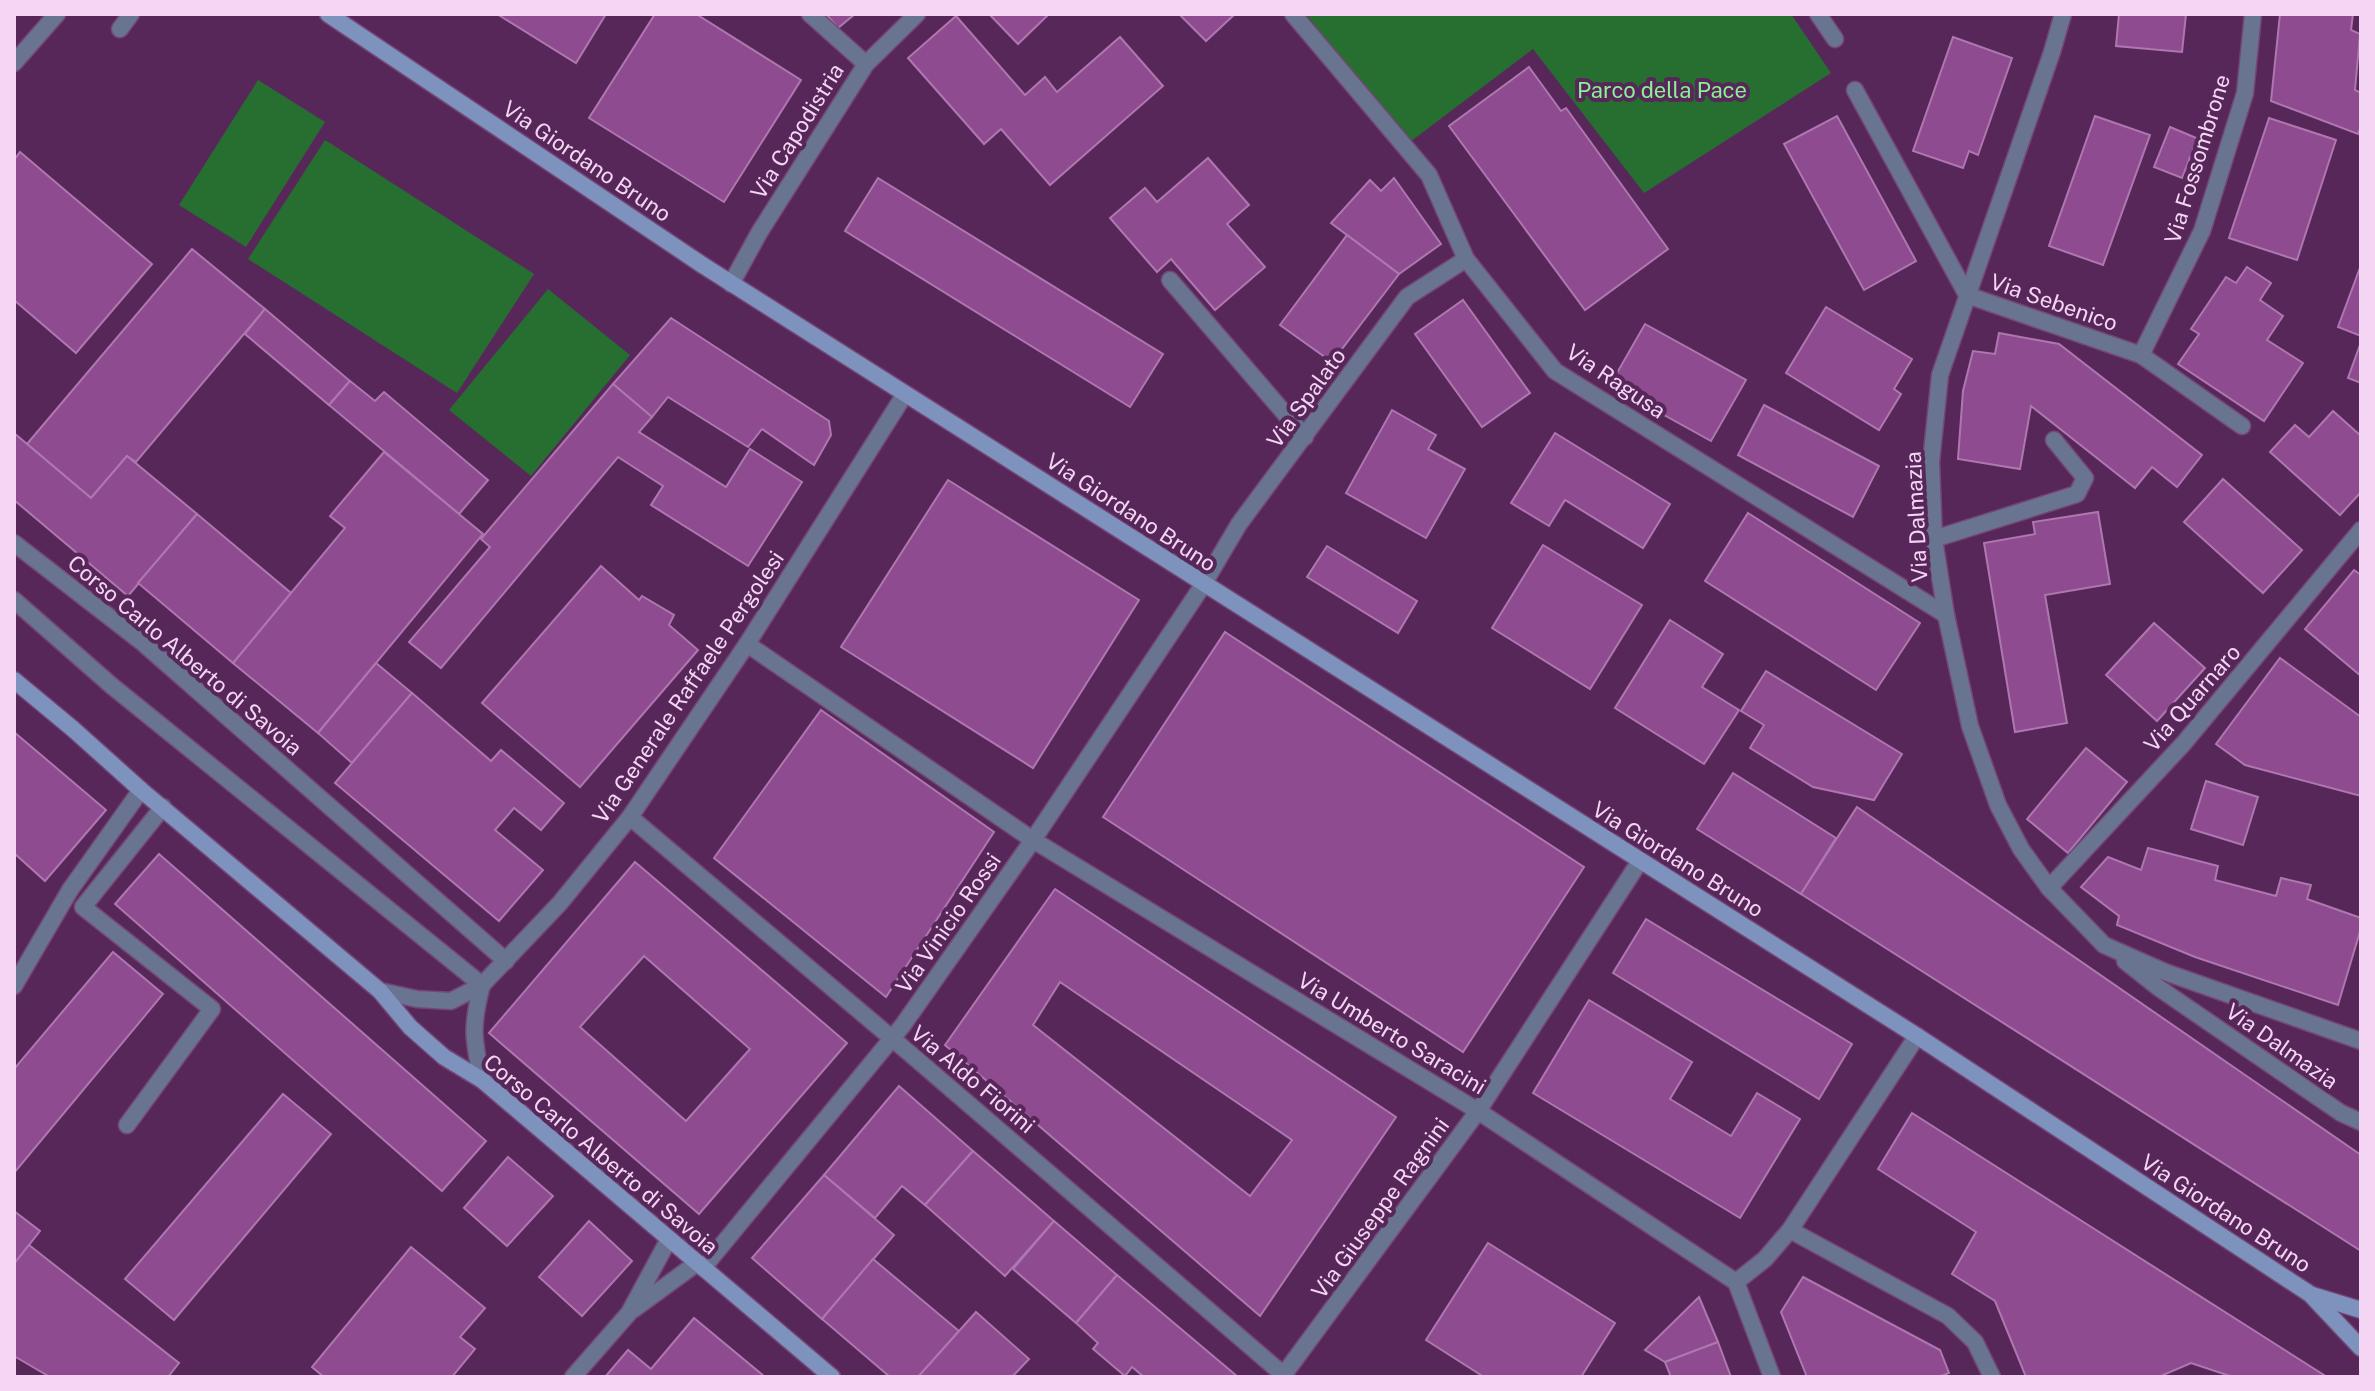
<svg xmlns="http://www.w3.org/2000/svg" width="2375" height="1391" viewBox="0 0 2375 1391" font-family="'Public Sans',sans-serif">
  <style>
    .green { fill: #266f31 }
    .building { fill: #8e4b90; stroke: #ae77af; stroke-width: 2; fill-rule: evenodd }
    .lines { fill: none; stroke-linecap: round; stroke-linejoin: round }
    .service-casing { stroke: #744676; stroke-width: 19 }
    .pedestrian-casing { stroke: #744676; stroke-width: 19 }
    .minor-casing { stroke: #744676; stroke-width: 19 }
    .tertiary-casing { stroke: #744676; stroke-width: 19 }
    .secondary-casing { stroke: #744676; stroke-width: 19 }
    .service { stroke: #687490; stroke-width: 16 }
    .pedestrian { stroke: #687490; stroke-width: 16 }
    .minor { stroke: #687490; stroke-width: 16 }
    .tertiary { stroke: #687490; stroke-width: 16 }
    .secondary { stroke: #7e92be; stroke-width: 16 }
    .labels { text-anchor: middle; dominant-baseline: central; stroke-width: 8; stroke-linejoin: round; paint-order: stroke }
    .park-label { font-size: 22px; fill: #8af194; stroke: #58275a }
    .street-label { font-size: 22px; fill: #f4d6f4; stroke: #58275a }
  </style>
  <rect width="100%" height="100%" fill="#58275a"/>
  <!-- green -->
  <g class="green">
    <path d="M1308 14H1791L1831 73 1644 193 1533 49 1406 145 1307 15Z"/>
    <path d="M258 80 325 122 246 247 179 205Z"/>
    <path d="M325 140 534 274 457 393 248 259Z"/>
    <path d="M548 289 630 355 531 476 449 410Z"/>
  </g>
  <!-- building -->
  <g class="building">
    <path d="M497 14H606L576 63Z"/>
    <path d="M655 14H696L801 80 724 202 589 118Z"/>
    <path d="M826 14H855L838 28Z"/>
    <path d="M989 14H1049L1018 44Z"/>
    <path d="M1179 14H1235L1206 41Z"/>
    <path d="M2119 14H2186L2182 52 2116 46Z"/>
    <path d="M2280 14H2353L2351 30 2360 34 2355 90 2361 93V126L2358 134 2271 101Z"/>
    <path d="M956 16 1025 95 1045 77 1057 92 1120 37 1163 86 1050 185 1001 129 984 144 908 58Z"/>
    <path d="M1953 37 2012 58 1978 155 1969 151 1963 168 1913 151Z"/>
    <path d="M1529 67 1561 111 1566 108 1668 249 1585 310 1449 126Z"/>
    <path d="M1837 116 1916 261 1864 290 1784 144Z"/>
    <path d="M2095 116 2150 135 2103 265 2049 246Z"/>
    <path d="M2269 118 2336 140 2297 260 2229 238Z"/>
    <path d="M2170 127 2206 142 2199 158 2191 155 2182 178 2154 167Z"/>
    <path d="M20 152 152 264 76 353 14 300V160Z"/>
    <path d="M1208 158 1249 205 1227 224 1265 267 1215 310 1171 259 1157 272 1110 218 1145 188 1157 202Z"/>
    <path d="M878 178 1163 354 1130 407 845 231Z"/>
    <path d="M1394 178 1441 244 1399 274 1331 223 1370 180 1381 191Z"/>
    <path d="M1347 235 1399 274 1332 362 1280 325Z"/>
    <path d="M192 249 265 309 136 462 127 456 91 498 27 444Z"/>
    <path d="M2361 265V336L2338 327Z"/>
    <path d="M2247 267 2271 283 2260 300 2283 316 2267 340 2303 363 2264 421 2178 364 2199 334 2191 329 2226 277 2236 283Z"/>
    <path d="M1463 300 1530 393 1482 427 1415 334Z"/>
    <path d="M1826 307 1912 359 1894 389 1901 394 1879 430 1786 373Z"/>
    <path d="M265 309 350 381 329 405 245 334Z"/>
    <path d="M671 318 829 421 831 435 814 465 762 429 748 447 668 397 652 417 613 384Z"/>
    <path d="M1645 324 1746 380 1711 441 1610 385Z"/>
    <path d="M1999 333 2059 344 2202 455 2177 487 2152 467 2135 488 2031 406 2020 469 1958 459 1963 391 1973 351 1995 354Z"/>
    <path d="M2361 342V383L2348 378Z"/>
    <path d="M350 381 375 401 384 392 488 480 459 514 329 405Z"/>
    <path d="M613 384 652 417 639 432 726 487 750 449 802 482 748 566 651 505 663 486 618 457 441 668 409 642 490 547 481 539Z"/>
    <path d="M1764 405 1879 466 1853 517 1738 455Z"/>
    <path d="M1392 410 1436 435 1428 449 1465 469 1426 538 1346 493Z"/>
    <path d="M2333 411 2361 436V492L2340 515 2270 452 2295 425 2309 437Z"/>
    <path d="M14 433 91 498 127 456 197 514 128 596 14 500Z"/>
    <path d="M1555 433 1670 504 1643 548 1565 500 1549 526 1511 503Z"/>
    <path d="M384 452 483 534 318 733 233 663 345 528 330 516Z"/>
    <path d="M2223 479 2302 550 2263 593 2184 522Z"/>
    <path d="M948 480 1139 600 1033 768 841 647Z"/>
    <path d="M2098 512 2110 584 2045 595 2067 723 2015 732 1984 543 2035 534 2033 522Z"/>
    <path d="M1748 513 1920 623 1876 690 1705 581Z"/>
    <path d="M197 514 291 593 233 663 138 583Z"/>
    <path d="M1543 545 1642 605 1590 689 1492 628Z"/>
    <path d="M1327 546 1417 601 1398 633 1307 577Z"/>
    <path d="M601 566 639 600 642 596 674 615 669 625 698 650 580 787 482 703Z"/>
    <path d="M2354 570 2361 575V676L2305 629Z"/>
    <path d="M1670 620 1723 654 1702 687 1739 710 1704 764 1615 708Z"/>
    <path d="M2154 623 2205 668 2157 721 2106 675Z"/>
    <path d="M1225 632 1584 867 1463 1052 1103 817Z"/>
    <path d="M2280 658 2361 717V796L2245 765 2216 744Z"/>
    <path d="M376 663 412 693 352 763 318 733Z"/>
    <path d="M1766 671 1902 754 1874 800 1813 787 1750 748 1764 725 1741 711Z"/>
    <path d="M412 693 491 761 501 750 564 803 541 830 514 808 495 830 543 870 499 921 335 783Z"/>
    <path d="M821 710 994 832 886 997 714 858Z"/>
    <path d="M14 732 106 810 45 881 14 853Z"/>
    <path d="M2086 748 2127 782 2068 853 2027 819Z"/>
    <path d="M1733 773 1836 838 1801 894 1697 829Z"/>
    <path d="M2206 781 2258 797 2243 845 2191 829Z"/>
    <path d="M1857 807 2361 1155V1251L1801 894Z"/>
    <path d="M2148 848 2218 866 2215 880 2276 896 2281 878 2311 885 2307 899 2361 918V928L2338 1005 2195 957 2117 925 2119 916 2081 887 2108 857 2141 870Z"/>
    <path d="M159 854 486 1141 442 1191 115 904Z"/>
    <path d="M635 862 847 1043 699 1214 489 1033ZM644 956 750 1049 686 1121 580 1027Z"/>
    <path d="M1055 889 1396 1117 1260 1316 945 1045ZM1060 982 1292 1140 1250 1196 1033 1025Z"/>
    <path d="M1646 919 1852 1044 1819 1099 1613 973Z"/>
    <path d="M113 952 163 994 14 1173V1069Z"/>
    <path d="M1589 1000 1692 1062 1670 1099 1731 1136 1757 1093 1800 1119 1740 1218 1533 1093Z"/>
    <path d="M899 1086 973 1151 925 1205 902 1186 875 1218 824 1175Z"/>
    <path d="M283 1094 331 1134 174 1320 125 1279Z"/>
    <path d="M1912 1113 2085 1223 2327 1377H2233L2191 1363 2163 1375 2162 1377H2026L1995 1301 1952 1274 1976 1232 1878 1169Z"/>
    <path d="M973 1151 1054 1221 1005 1276 925 1205Z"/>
    <path d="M508 1157 553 1196 507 1246 464 1208Z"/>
    <path d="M824 1175 894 1235 822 1319 752 1258Z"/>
    <path d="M14 1211 40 1231 14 1264Z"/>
    <path d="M589 1221 632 1261 582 1316 539 1277Z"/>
    <path d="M1054 1221 1117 1275 1076 1323 1013 1269Z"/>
    <path d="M1488 1243 1615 1323 1581 1377H1484L1426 1340Z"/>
    <path d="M29 1245 179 1363 168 1377H50L14 1356V1264Z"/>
    <path d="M411 1247 485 1308 460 1337 475 1349 452 1377H324L312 1367Z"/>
    <path d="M873 1259 959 1331 918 1377H890L822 1319Z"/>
    <path d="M1117 1275 1238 1377H1144L1132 1367 1125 1376 1093 1349 1098 1343 1076 1323Z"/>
    <path d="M1803 1277 1940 1350 1949 1373 1939 1377H1807L1781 1312Z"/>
    <path d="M1699 1297 1718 1342 1665 1362 1645 1350Z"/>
    <path d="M976 1312 1029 1359 1012 1377H918Z"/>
    <path d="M694 1318 765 1377H605L628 1350 651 1369Z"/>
    <path d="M1718 1342 1731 1377H1671L1665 1362Z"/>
  </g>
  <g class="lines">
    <!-- service casing -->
    <g class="service-casing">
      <g id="service">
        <path d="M810 14 866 64"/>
        <path d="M1818 14 1835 39"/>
        <path d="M120 29 131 14"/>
        <path d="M1170 280 1305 437"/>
        <path d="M1934 539 2077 494 2085 478 2054 440"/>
        <path d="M127 1125 212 1009 83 907 163 807"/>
        <path d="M634 1309 697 1263"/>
        <path d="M573 1377 629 1313 669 1239"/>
      </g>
    </g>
    <!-- pedestrian casing -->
    <g class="pedestrian-casing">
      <g id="pedestrian">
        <path d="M14 600 112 686 482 985"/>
        <path d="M14 986 70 890"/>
      </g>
    </g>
    <!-- minor casing -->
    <g class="minor-casing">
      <g id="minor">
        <path d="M1293 14 1429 175 1466 259 1555 371 1946 615"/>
        <path d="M2063 14 2052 52 1940 375 1931 462 1934 539 1946 615 1970 726 1998 805 2021 849 2049 888 2104 945 2165 972 2361 1041"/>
        <path d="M1855 90 1967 295 2141 355 2242 426"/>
        <path d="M731 284 759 233 866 64 917 14"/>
        <path d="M2141 355 2202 231 2245 93 2253 14"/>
        <path d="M14 543 143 643 506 961"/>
        <path d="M747 644 1033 840 1478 1111 1736 1282 1765 1259 1790 1230 1948 1316 1975 1342 1992 1377"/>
        <path d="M630 817 914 1057 1286 1377"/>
        <path d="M2049 888 2184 743 2361 530"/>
        <path d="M70 890 141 790"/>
        <path d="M2125 961 2159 988 2341 1113 2361 1122"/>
        <path d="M1790 1230 1917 1036"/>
        <path d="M703 1268 903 1025 1033 840 1203 585 1239 524 1407 297 1466 259"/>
        <path d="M1736 1282 1772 1377"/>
        <path d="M1282 1377 1478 1111 1640 861"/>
      </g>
    </g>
    <!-- tertiary casing -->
    <g class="tertiary-casing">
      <g id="tertiary">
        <path d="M14 63 57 14"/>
        <path d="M482 985C471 1026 473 1039 482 1080"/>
        <path d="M380 991 417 999 451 1001 482 985 560 903 630 817 747 644 905 394"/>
      </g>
    </g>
    <!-- secondary casing -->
    <g class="secondary-casing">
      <g id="secondary">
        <path d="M328 14 704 266 1917 1036 2310 1294 2361 1348"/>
        <path d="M14 680 73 729 141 790 380 991 410 1027 444 1057 482 1080 832 1377"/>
        <path d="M2312 1295 2361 1310"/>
      </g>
    </g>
    <!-- service -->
    <use href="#service" class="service"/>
    <!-- pedestrian -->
    <use href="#pedestrian" class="pedestrian"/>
    <!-- minor -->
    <use href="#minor" class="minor"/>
    <!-- tertiary -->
    <use href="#tertiary" class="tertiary"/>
    <!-- secondary -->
    <use href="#secondary" class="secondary"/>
  </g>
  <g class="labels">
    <!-- park labels -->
    <g class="park-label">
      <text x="1662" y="90">Parco della Pace</text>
    </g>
    <!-- street labels -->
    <g class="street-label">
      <text transform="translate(797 131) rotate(-58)">Via Capodistria</text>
      <text transform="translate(2197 159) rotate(-73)">Via Fossombrone</text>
      <text transform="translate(587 161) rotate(34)">Via Giordano Bruno</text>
      <text transform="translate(2054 302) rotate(19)">Via Sebenico</text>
      <text transform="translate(1616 381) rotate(34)">Via Ragusa</text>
      <text transform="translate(1306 398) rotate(-54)">Via Spalato</text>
      <text transform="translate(1131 512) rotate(33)">Via Giordano Bruno</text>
      <text transform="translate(1916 517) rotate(-93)">Via Dalmazia</text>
      <text transform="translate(185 655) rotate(40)">Corso Carlo Alberto di Savoia</text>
      <text transform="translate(688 687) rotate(-56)">Via Generale Raffaele Pergolesi</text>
      <text transform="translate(2192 698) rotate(-49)">Via Quarnaro</text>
      <text transform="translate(1678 859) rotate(32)">Via Giordano Bruno</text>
      <text transform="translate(948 923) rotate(-55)">Via Vinicio Rossi</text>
      <text transform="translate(1392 1033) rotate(31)">Via Umberto Saracini</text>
      <text transform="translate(2282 1046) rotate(35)">Via Dalmazia</text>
      <text transform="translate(973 1079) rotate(40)">Via Aldo Fiorini</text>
      <text transform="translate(601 1154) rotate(40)">Corso Carlo Alberto di Savoia</text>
      <text transform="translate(1380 1208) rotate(-54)">Via Giuseppe Ragnini</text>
      <text transform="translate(2226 1213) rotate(33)">Via Giordano Bruno</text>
    </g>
  </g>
  <!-- border -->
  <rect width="2375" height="1391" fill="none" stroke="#f4d6f4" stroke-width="32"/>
</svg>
